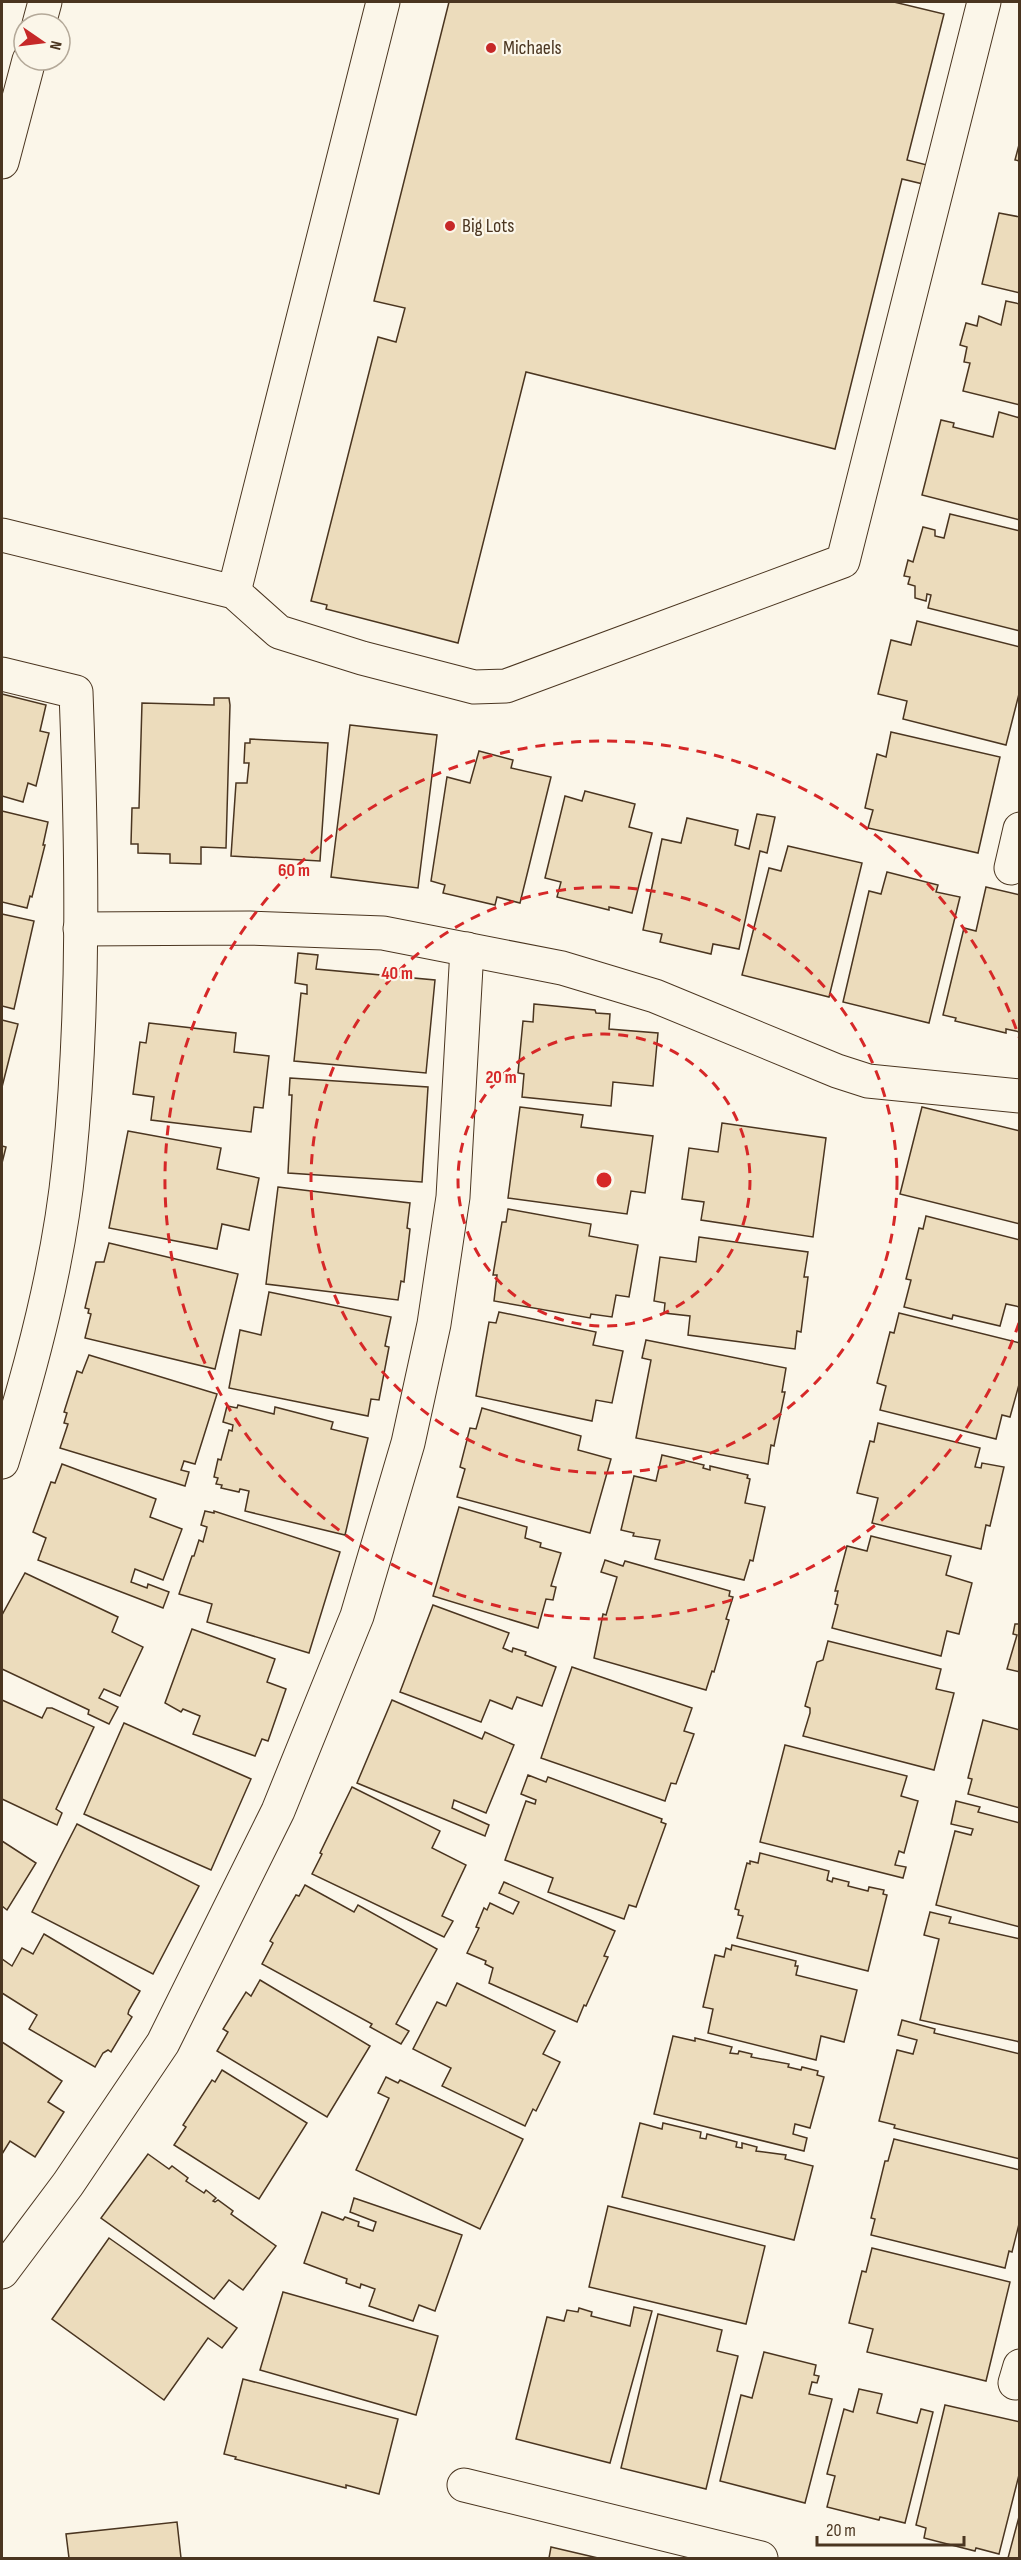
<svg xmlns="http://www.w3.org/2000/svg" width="1021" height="2560" viewBox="0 0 1021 2560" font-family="'Sofia Sans Condensed',sans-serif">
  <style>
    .building { fill: #ecdcbc; stroke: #4a3520; stroke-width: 1.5 }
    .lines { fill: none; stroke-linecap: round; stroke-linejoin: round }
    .minor-casing { stroke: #4a3520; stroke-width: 35 }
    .minor { stroke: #fbf6e9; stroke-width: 33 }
    .ring { fill: none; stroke: #d62828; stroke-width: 3; stroke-dasharray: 10 8 }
    .poi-dot { fill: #c62828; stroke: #fbf6e9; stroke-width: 2 }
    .labels { text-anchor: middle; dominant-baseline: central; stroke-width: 4.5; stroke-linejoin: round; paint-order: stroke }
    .poi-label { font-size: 20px; fill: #4a3520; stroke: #fbf6e9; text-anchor: start }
    .centre { fill: #d62828; stroke: #fbf6e9; stroke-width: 3 }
    .ring-label { font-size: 18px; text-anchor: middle; font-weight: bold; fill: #d62828; stroke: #fbf6e9; stroke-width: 4.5; stroke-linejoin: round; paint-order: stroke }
  </style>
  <rect width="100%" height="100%" fill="#fbf6e9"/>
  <!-- building -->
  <g class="building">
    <path d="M449 2H894L944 14 907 160 927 165 923 184 902 179 835 449 526 372 458 643 326 609 327 605 311 601 378 337 396 342 405 308 374 301Z"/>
    <path d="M1020 141V161L1015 160Z"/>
    <path d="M999 213 1020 217V293L982 284Z"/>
    <path d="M1006 301 1020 304V405L963 391 970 363 964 362 967 347 960 345 966 323 977 326 979 316 1001 325Z"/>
    <path d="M999 412 1020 418V520L922 495 941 420 954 423 953 427 993 437Z"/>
    <path d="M950 514 1020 531V631L928 608 931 595 927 594 926 601 915 598V586L908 584 910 577 904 576 908 560 913 562 923 527 935 530V536L944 538Z"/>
    <path d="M917 621 1020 647V690L1006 745 903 719 907 701 878 694 891 640 911 645Z"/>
    <path d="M2 694 46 705 40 731 49 733 36 786 28 783 23 802 2 796Z"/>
    <path d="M214 698H229L230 705 226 848 201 847V864L170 863V854L138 853V844H131L132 808H139L142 703 214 705Z"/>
    <path d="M350 725 437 735 418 888 331 877Z"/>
    <path d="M891 732 1000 757 978 853 868 828 873 810 865 808 877 754 886 757Z"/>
    <path d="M250 739 328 743 320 861 231 856 236 783H247L249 763H244L245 743H250Z"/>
    <path d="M479 751 513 760 511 768 551 777 520 903 497 897 495 905 443 893 445 885 431 881 447 777 470 783Z"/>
    <path d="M585 791 635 804 629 827 652 833 632 913 609 907V910L557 897 561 882 545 878 565 796 582 801Z"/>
    <path d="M2 811 48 822 43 845H45L32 897 30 896 27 908 2 902Z"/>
    <path d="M757 814 775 817 767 853 760 851 739 949 713 944 711 954 660 942 662 934 643 930 662 839 681 843 687 818 738 830 735 845 749 849Z"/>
    <path d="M788 846 862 863 829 997 742 975 769 868 781 871Z"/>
    <path d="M887 872 938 885 936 892 960 897 929 1023 843 1002 869 891 881 894Z"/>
    <path d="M986 887 1020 895V1032L1006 1029V1033L955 1021 956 1018 943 1015 964 928 976 931Z"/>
    <path d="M2 914 34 921 14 1009 2 1006Z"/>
    <path d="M298 953 318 955 316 969 435 980 426 1073 294 1061 301 993 307 994V985L295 983Z"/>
    <path d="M534 1004 595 1010 596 1013 610 1014 609 1029 658 1033 653 1086 613 1082 611 1106 522 1097 524 1074 518 1073 523 1021 533 1022Z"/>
    <path d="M2 1020 18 1024 2 1087Z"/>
    <path d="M149 1023 236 1033 234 1052 269 1056 263 1108 254 1107 251 1132 151 1120 154 1097 133 1094 140 1042 146 1043Z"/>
    <path d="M290 1078 428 1087 422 1182 288 1173 292 1095H289Z"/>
    <path d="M520 1107 583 1115 581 1127 653 1136 645 1193 631 1191 627 1214 508 1198Z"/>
    <path d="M922 1107 1020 1131V1224L900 1194Z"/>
    <path d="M722 1123 826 1138 813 1237 701 1220 704 1202 682 1199 689 1148 718 1152Z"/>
    <path d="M128 1131 221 1148 217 1169 259 1178 249 1230 222 1224 217 1249 109 1228Z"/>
    <path d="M2 1146 6 1147 2 1163Z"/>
    <path d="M278 1187 410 1203 407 1228 410 1229 404 1282 401 1281 398 1300 266 1284Z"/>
    <path d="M508 1209 591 1224 589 1236 638 1245 629 1297 616 1295 612 1317 591 1314 590 1318 494 1301 497 1275H493L502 1222H506Z"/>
    <path d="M926 1216 1020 1240V1307L1006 1304 1000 1326 953 1315 952 1319 904 1307 911 1280 906 1279 919 1228 923 1229Z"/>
    <path d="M699 1237 808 1252 804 1277H808L801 1332 797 1331 795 1349 688 1335 690 1316 664 1313 665 1303 654 1301 660 1257 696 1262Z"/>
    <path d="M109 1243 238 1274 215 1369 85 1338 91 1314 88 1313 89 1309 85 1308 96 1262H104Z"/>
    <path d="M269 1292 391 1317 385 1346 389 1347 379 1400 371 1399 368 1416 229 1388 240 1330 261 1335Z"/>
    <path d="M499 1312 596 1332 593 1345 623 1351 612 1403 596 1400 592 1421 476 1396 489 1322 496 1323Z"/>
    <path d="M899 1313 1020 1343V1381L1010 1417 1002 1415 996 1439 880 1410 886 1386 877 1383 890 1332 894 1333Z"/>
    <path d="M646 1340 786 1368 782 1392H785L774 1446 771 1445 768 1464 636 1438 651 1360 642 1358Z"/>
    <path d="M89 1355 217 1394 195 1464 184 1461 181 1470 189 1472 185 1486 60 1448 68 1424 64 1423 67 1413 64 1412 77 1371 82 1373Z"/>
    <path d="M238 1405 274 1414 275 1407 333 1422 331 1429 368 1438 345 1535 245 1511 249 1491 240 1489 239 1492 221 1488 222 1485 216 1484 218 1478 214 1477 218 1459 221 1460 229 1430 232 1431 233 1425 223 1422 227 1406 237 1408Z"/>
    <path d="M482 1408 581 1436 578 1450 611 1459 590 1533 457 1497 465 1469 460 1467 470 1428 476 1429Z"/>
    <path d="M878 1423 980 1448 975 1467 981 1468 982 1463 1004 1467 990 1526 986 1525 981 1549 872 1523 878 1498 857 1493 870 1441 874 1442Z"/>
    <path d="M662 1455 704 1465 703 1468 710 1470V1466L748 1475 747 1478 750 1479 745 1503 765 1507 753 1561 750 1560 744 1580 655 1559 660 1540 633 1536 634 1533 621 1530 634 1476 656 1481Z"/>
    <path d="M62 1464 156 1499 150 1517 182 1529 163 1580 135 1569 131 1582 147 1588 148 1584 169 1592 163 1608 38 1560 46 1538 33 1532 51 1482 55 1483Z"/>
    <path d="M459 1507 527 1527 525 1538 541 1543 540 1547 561 1553 551 1586 556 1587 553 1600 546 1599 538 1628 433 1596Z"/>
    <path d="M205 1511 214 1513V1511L340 1552 309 1653 207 1622 212 1604 179 1594 192 1556H194L199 1540 203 1542 207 1527 201 1525Z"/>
    <path d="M871 1536 951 1556 946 1575 972 1583 959 1634 947 1631 941 1656 832 1628 838 1605 835 1604 838 1591H835L847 1546 867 1551Z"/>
    <path d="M605 1560 623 1566 625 1561 730 1591 729 1596 733 1597 726 1619 729 1620 714 1672 712 1671 706 1690 594 1658 603 1614 606 1615 617 1577 601 1572Z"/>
    <path d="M25 1573 118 1617 112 1632 143 1647 120 1696 104 1689 99 1698 118 1707 109 1724 88 1714 89 1710 2 1669V1615Z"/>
    <path d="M433 1605 509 1633 503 1648 512 1652 513 1648 526 1652 525 1655 556 1667 542 1706 517 1697 512 1709 490 1700 481 1722 400 1692Z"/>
    <path d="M1015 1624H1020V1672L1007 1669 1017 1635 1013 1634Z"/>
    <path d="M192 1629 275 1659 267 1682 286 1689 268 1741 262 1739 255 1756 193 1734 200 1716 183 1709 181 1712 165 1703Z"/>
    <path d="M828 1641 941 1669 936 1689 954 1693 934 1770 803 1736 810 1713V1708L805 1706 817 1662 823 1660Z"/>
    <path d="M572 1667 692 1708 684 1731 694 1734 676 1784 671 1783 665 1801 541 1758Z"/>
    <path d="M2 1700 42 1718 47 1708H52L94 1727 56 1809 62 1813 57 1825 2 1799Z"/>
    <path d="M392 1700 482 1739 485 1732 514 1745 486 1813 454 1800 452 1808 489 1825 485 1836 357 1783Z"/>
    <path d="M983 1720 1020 1730V1808L968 1794 972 1779 968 1778Z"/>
    <path d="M124 1723 251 1779 211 1870 84 1814Z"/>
    <path d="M785 1745 907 1776 901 1796 918 1801 904 1853 899 1851 895 1865 906 1867 903 1878 760 1842Z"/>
    <path d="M528 1775 546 1782 548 1777 662 1819 661 1822 666 1824 636 1907 629 1905 624 1919 548 1892 553 1878 505 1860 526 1801 535 1804 536 1800 521 1794Z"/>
    <path d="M352 1787 440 1831 432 1848 466 1865 442 1916 453 1921 444 1937 312 1874 322 1854 320 1853Z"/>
    <path d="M956 1801 980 1807 978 1812 1020 1823V1927L936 1905 955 1831 971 1835 973 1829 951 1824Z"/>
    <path d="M77 1824 199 1886 153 1974 32 1912Z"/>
    <path d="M2 1841 36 1863 7 1910 2 1906Z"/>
    <path d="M760 1853 829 1871 827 1880 832 1882 833 1878 849 1882 848 1886 868 1891 869 1887 884 1890 883 1894 887 1895 868 1971 737 1938 743 1916 738 1915 739 1910 735 1909 747 1863 750 1864V1861L758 1863Z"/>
    <path d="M504 1882 615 1931 604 1956 608 1957 586 2006 584 2005 577 2022 489 1983 493 1968 485 1964 486 1961 467 1953 479 1928 476 1927 484 1908 487 1910 490 1903 513 1914 519 1902 499 1893Z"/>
    <path d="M305 1885 354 1912 358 1905 437 1949 396 2024 409 2031 401 2044 370 2027 372 2024 262 1964 273 1943 270 1941 296 1895 299 1896Z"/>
    <path d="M930 1912 951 1917 949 1923 1020 1939V2042L920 2020 939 1939 924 1935Z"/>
    <path d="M44 1934 140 1991 129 2010 128 2014 132 2017 111 2052 108 2050 103 2053 95 2067 29 2029 37 2015 2 1993V1959L12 1966 22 1948 33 1954Z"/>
    <path d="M732 1945 796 1961 795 1966H798L796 1975 857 1990 844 2042 821 2036 816 2060 708 2033 713 2009 703 2007 715 1955 724 1957 726 1948 731 1950Z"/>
    <path d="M260 1980 370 2046 327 2117 217 2051 228 2032 223 2029 246 1992 251 1996Z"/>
    <path d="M457 1983 555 2031 543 2054 560 2062 536 2111 533 2109 525 2126 442 2086 451 2068 413 2049 437 2002 446 2006Z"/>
    <path d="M902 2020 935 2029 934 2033 1020 2054V2159L894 2128 895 2125 879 2121 897 2050 913 2054 917 2040 898 2035Z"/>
    <path d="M673 2036 695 2041V2038L732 2047 730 2053 738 2054 739 2051 752 2054 751 2057 789 2064 788 2067 801 2070 802 2067 818 2071 817 2075 824 2077 810 2128 795 2124 793 2134 807 2138 804 2151 654 2114Z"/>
    <path d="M2 2042 62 2081 48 2102 64 2112 35 2157 10 2141 2 2154Z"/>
    <path d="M222 2070 307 2123 259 2199 174 2145 186 2127 183 2125 212 2080 215 2082Z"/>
    <path d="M386 2077 398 2083 400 2080 523 2139 480 2229 356 2170 389 2098 378 2093Z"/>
    <path d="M640 2123 662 2129 663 2123 701 2132 700 2138 706 2139 707 2134 737 2142 736 2147 742 2148V2143L757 2147 756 2151 786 2155 785 2159 813 2166 794 2240 622 2197Z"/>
    <path d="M894 2139 1020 2170V2220L1012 2252 1009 2251 1005 2268 871 2235 875 2219 871 2218 885 2161H888Z"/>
    <path d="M148 2154 169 2169 172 2166 188 2178 186 2181 204 2193 206 2190 216 2198 213 2201 215 2202 218 2200 233 2211 231 2214 276 2246 243 2290 229 2280 214 2299 101 2218Z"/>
    <path d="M354 2198 462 2235 435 2311 419 2305 413 2321 369 2306 375 2289 361 2284 360 2288 346 2283 347 2279 304 2263 322 2212 343 2220 345 2217 359 2222 358 2226 373 2231 376 2222 350 2212Z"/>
    <path d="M608 2206 765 2246 746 2324 589 2287Z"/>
    <path d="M109 2238 237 2328 222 2348 208 2338 164 2400 52 2319Z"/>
    <path d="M872 2248 1010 2282 986 2381 867 2352 873 2329 849 2323 862 2271 866 2272Z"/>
    <path d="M283 2292 438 2336 416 2415 260 2370Z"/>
    <path d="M634 2307 652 2311 610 2463 516 2439 547 2317 564 2321 567 2310 578 2312 579 2308 592 2312 591 2316 630 2326Z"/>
    <path d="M658 2314 722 2330 717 2351 738 2356 706 2489 621 2468Z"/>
    <path d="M764 2352 816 2365 814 2375 819 2376 817 2383 812 2382 809 2394 832 2399 805 2503 720 2481 741 2395 752 2398Z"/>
    <path d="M243 2379 398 2419 379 2494 346 2485V2488L235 2459 236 2457 224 2454Z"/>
    <path d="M859 2389 882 2394 877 2413 917 2423 921 2409 933 2412 905 2523 880 2517 879 2520 827 2507 835 2476 827 2474 844 2409 853 2412Z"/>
    <path d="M945 2405 1020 2422V2471L999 2554 976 2548 975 2551 924 2538 926 2528 916 2525Z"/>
    <path d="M1020 2513V2558H1008Z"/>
    <path d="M177 2522 181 2558H69L66 2534Z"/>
    <path d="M551 2547 598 2558H549Z"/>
  </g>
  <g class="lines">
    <!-- minor casing -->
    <g class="minor-casing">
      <g id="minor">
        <path d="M39 24 45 2"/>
        <path d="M2 162 29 60"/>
        <path d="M2 535 234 592 279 632 362 658 474 687 506 686 843 561 984 2"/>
        <path d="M234 592 383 2"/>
        <path d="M2 674 76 692C82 849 85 1006 69 1163 59 1264 32 1365 2 1462"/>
        <path d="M1011 868 1020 829"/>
        <path d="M80 929 250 928 383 933 562 968 655 996 837 1071 868 1081 1020 1096"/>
        <path d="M2 2272 68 2184 163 2043 278 1811 357 1616 408 1443 434 1324 453 1197 467 949"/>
        <path d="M1015 2383 1020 2366"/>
        <path d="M464 2485 761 2558"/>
      </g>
    </g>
    <!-- minor -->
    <use href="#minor" class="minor"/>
  </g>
  <!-- distance rings -->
  <g class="ring">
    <circle cx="604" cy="1180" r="146"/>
    <circle cx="604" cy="1180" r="293"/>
    <path d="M1019 1323A439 439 0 1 1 1019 1037"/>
  </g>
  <!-- markers -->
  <g class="poi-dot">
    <circle cx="491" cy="48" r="6"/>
    <circle cx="450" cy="226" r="6"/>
  </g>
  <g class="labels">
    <!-- poi labels -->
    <g class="poi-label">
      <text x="503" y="48">Michaels</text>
      <text x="462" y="226">Big Lots</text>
    </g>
  </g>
  <circle cx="604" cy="1180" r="9" class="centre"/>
  <g class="ring-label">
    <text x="294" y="876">60 m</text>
    <text x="397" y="979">40 m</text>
    <text x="501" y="1083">20 m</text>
  </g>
  <!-- border -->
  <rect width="1021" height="2560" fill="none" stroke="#4a3520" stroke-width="6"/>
  <!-- north arrow -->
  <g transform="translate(42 42) rotate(104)"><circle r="28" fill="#fbf6e9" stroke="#b4a999" stroke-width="1.5"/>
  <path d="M0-4.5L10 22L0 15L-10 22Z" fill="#c62828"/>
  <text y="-9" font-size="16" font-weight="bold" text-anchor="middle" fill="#4a3520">N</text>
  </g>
  <!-- scale -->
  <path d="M817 2536v9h147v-9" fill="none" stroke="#4a3520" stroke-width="3"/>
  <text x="826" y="2536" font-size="18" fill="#4a3520" stroke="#fbf6e9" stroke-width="4.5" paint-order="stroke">20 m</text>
</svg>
